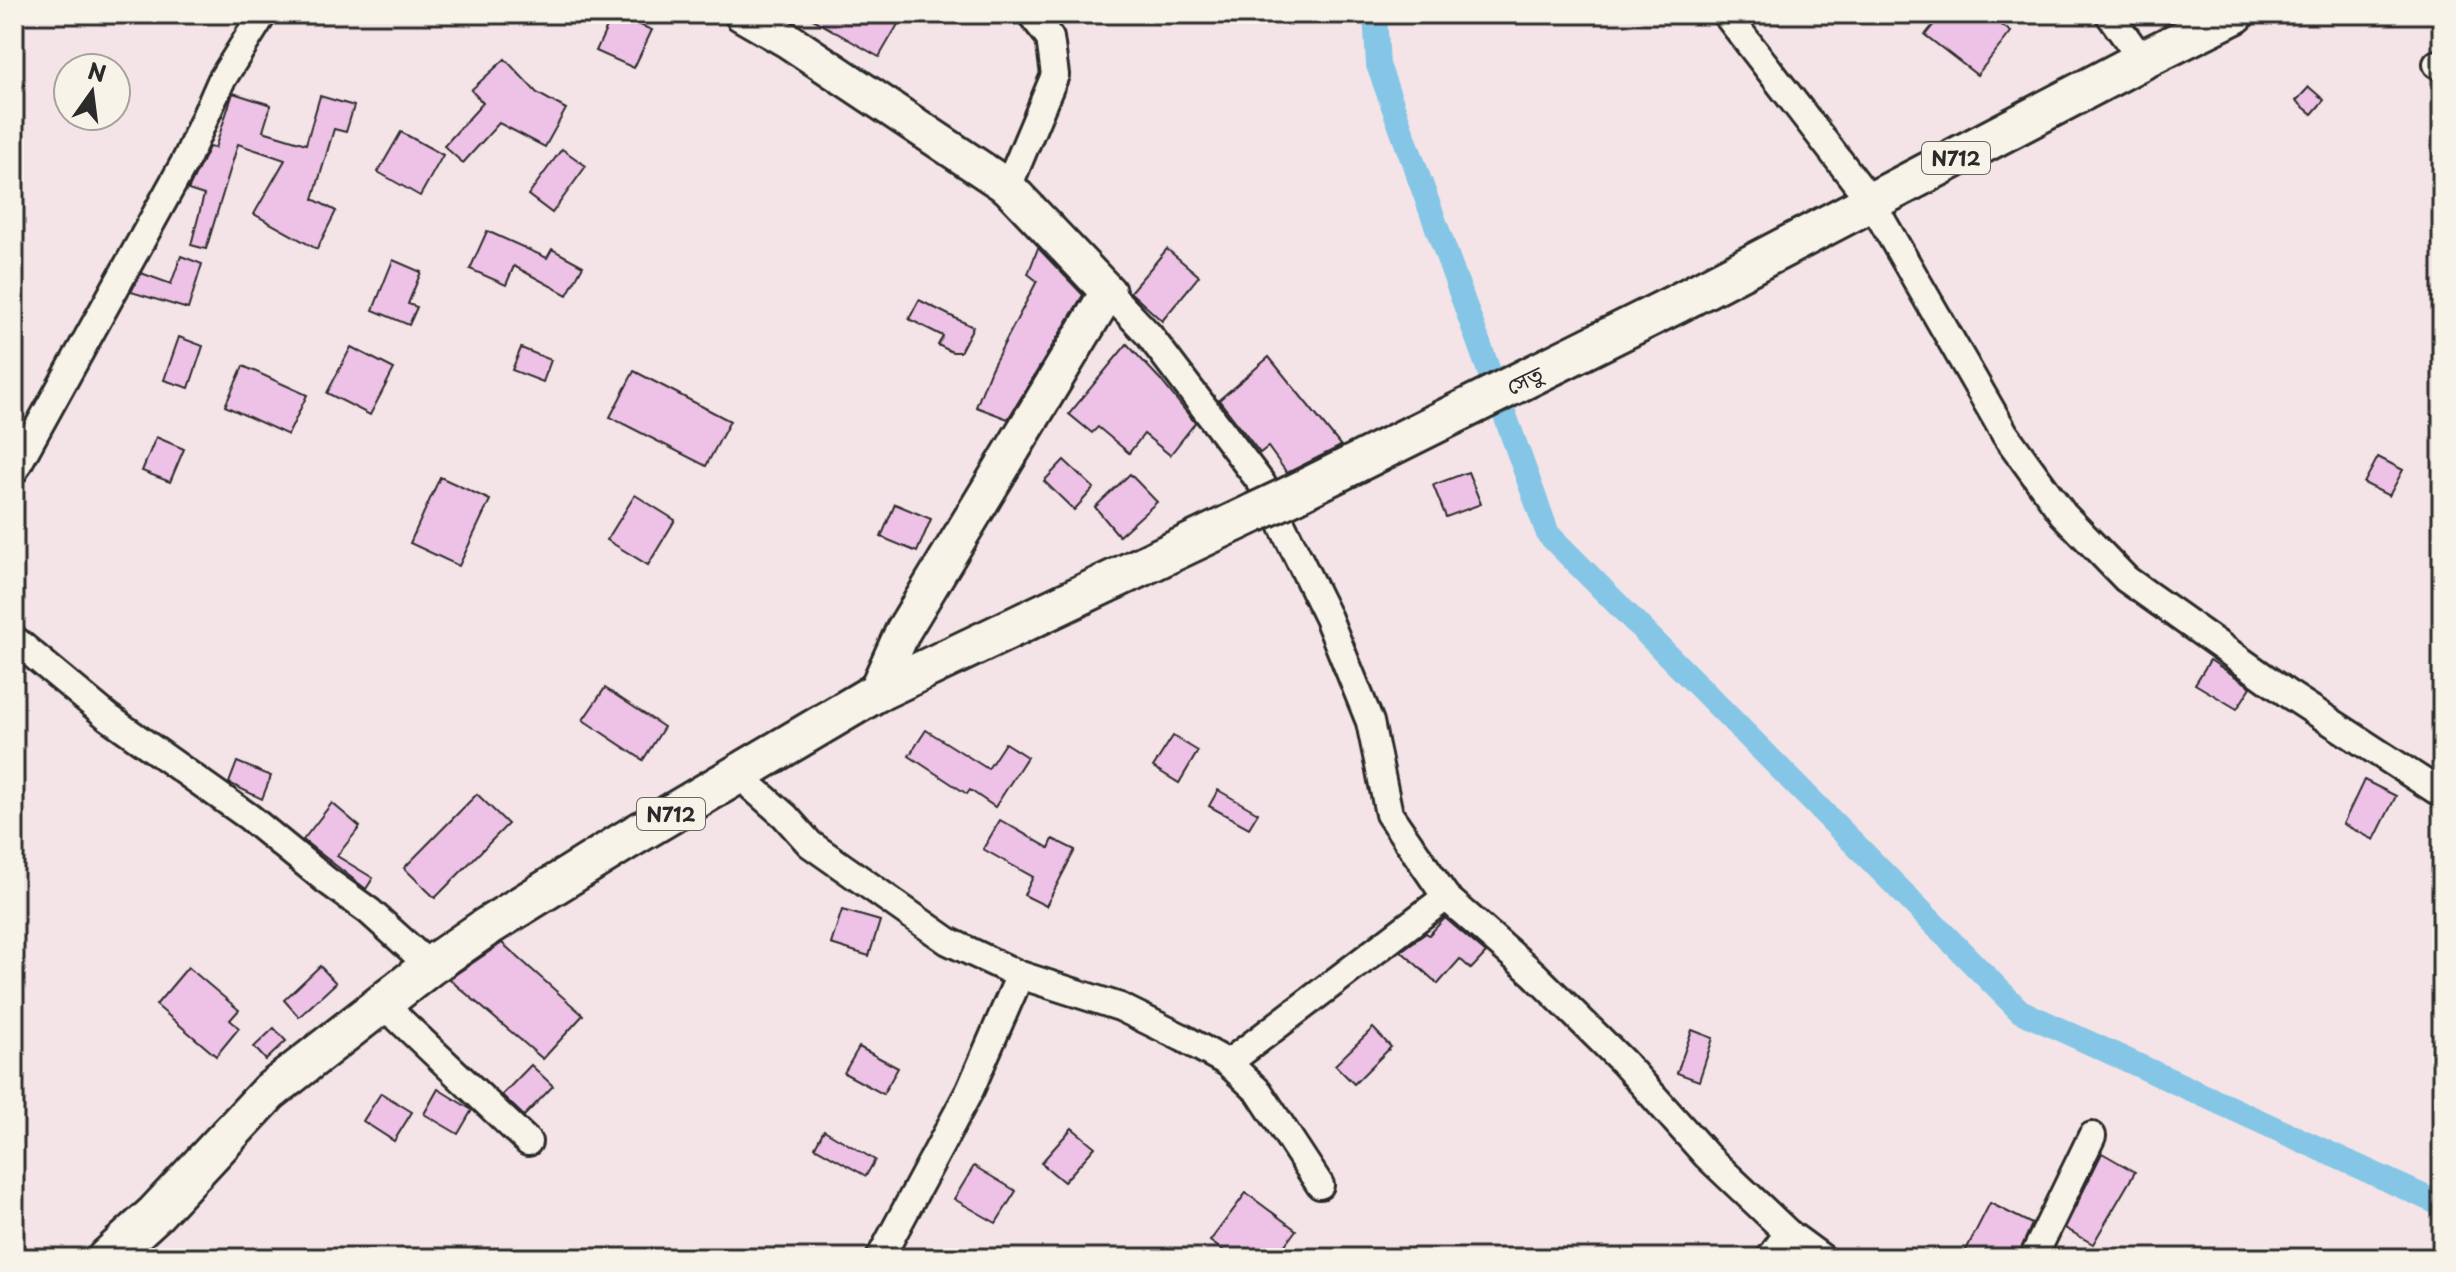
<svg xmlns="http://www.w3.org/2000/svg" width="2456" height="1272" viewBox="0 0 2456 1272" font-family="'Playpen Sans','Noto Sans Bengali',sans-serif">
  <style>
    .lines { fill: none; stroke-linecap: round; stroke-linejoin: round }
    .canal { stroke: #85c6e6; stroke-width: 24 }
    .building { fill: #eec2e6; stroke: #2b2b2b; stroke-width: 2 }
    .minor-casing { stroke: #2b2b2b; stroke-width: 32 }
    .major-casing { stroke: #2b2b2b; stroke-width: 40 }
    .highway-casing { stroke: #2b2b2b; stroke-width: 44 }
    .minor { stroke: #f7f3e8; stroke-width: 26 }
    .major { stroke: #f7f3e8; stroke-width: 34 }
    .highway { stroke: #f7f3e8; stroke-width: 38 }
    .highway-bridge-casing { stroke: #2b2b2b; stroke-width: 44; stroke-linecap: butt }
    .highway-bridge { stroke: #f7f3e8; stroke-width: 38 }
    .labels { text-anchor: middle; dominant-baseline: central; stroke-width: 6; stroke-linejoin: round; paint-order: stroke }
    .shield { fill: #f7f3e8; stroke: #686764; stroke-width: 2 }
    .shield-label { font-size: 20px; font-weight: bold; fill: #2b2b2b }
    .street-label { font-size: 22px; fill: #2b2b2b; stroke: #f7f3e8 }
  </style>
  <rect width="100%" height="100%" fill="#f4e4e7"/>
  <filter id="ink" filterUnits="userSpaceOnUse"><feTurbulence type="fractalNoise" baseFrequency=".0125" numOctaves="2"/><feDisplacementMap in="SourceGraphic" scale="16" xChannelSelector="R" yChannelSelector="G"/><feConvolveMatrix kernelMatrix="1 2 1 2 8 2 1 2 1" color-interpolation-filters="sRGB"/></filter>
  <g filter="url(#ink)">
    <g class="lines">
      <!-- canal -->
      <path class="canal" d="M1375 14 1378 65 1548 534 2020 1011 2442 1205"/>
    </g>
    <!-- building -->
    <g class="building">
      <path d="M613 14 652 30 634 68 596 51Z"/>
      <path d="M804 14H904L879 57Z"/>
      <path d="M1942 14H1987L2011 32 1977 75 1925 35Z"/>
      <path d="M505 59 537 93 566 109 545 147 499 123 463 163 444 146 483 103 471 90Z"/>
      <path d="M2309 87 2324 100 2312 114 2296 101Z"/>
      <path d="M233 93 271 105 263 131 306 144 320 96 354 106 346 132 334 129 313 199 336 211 317 249 254 214 285 160 238 144 206 249 191 245 204 195 188 190 209 147 215 148Z"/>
      <path d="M401 132 443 155 420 196 378 172Z"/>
      <path d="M562 149 586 166 552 213 528 195Z"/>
      <path d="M487 231 547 258 552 249 583 266 567 295 514 266 506 285 470 269Z"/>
      <path d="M1038 248 1083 295 1008 419 976 407 991 369 1037 281 1028 274Z"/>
      <path d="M1167 249 1199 276 1162 321 1130 292Z"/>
      <path d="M181 256 202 264 188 309 131 292 141 273 171 284Z"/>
      <path d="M393 260 421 272 408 304 417 307 409 325 373 310Z"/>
      <path d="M919 300 973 327 960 352H952L938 345 943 336 909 319Z"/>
      <path d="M179 337 203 346 189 388 164 380Z"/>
      <path d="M1127 344 1159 378 1195 423 1170 455 1144 434 1129 453 1098 427 1092 433 1069 414Z"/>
      <path d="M351 347 394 369 370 415 327 393Z"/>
      <path d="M521 348 551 360 543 382 512 370Z"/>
      <path d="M1269 357 1341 446 1287 473 1268 447 1260 453 1219 400Z"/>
      <path d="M243 366 307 395 288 435 225 406Z"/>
      <path d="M634 371 730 421 706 466 610 417Z"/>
      <path d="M156 437 184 449 170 482 142 471Z"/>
      <path d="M2378 457 2403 470 2389 496 2364 483Z"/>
      <path d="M1064 460 1094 488 1074 510 1044 481Z"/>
      <path d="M1468 472 1481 504 1446 517 1433 485Z"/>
      <path d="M1130 474 1157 502 1119 536 1095 507Z"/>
      <path d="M440 477 490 500 459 566 410 543Z"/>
      <path d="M635 495 675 520 648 565 607 540Z"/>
      <path d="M895 504 931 519 917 552 881 537Z"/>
      <path d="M2210 660 2251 687 2237 709 2195 684Z"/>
      <path d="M605 688 664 727 643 760 583 720Z"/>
      <path d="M926 730 988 769 1005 743 1027 757 995 807 970 790 967 794 909 756Z"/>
      <path d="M1173 736 1198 751 1179 783 1153 767Z"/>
      <path d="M237 762 271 776 262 799 229 783Z"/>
      <path d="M2364 780 2396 796 2374 840 2343 824Z"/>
      <path d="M1218 790 1258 813 1249 828 1209 806Z"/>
      <path d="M477 794 508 824 435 898 404 868Z"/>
      <path d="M332 803 360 827 337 856 373 878 366 889 303 840Z"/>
      <path d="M1000 820 1049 848 1053 839 1075 850 1046 906 1024 895 1033 877 983 849Z"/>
      <path d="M842 910 880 921 869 956 831 944Z"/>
      <path d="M1445 918 1486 953 1471 969 1460 959 1438 984 1401 951 1426 933 1429 935Z"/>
      <path d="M502 943 583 1015 543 1059 449 979Z"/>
      <path d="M320 966 336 983 299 1017 284 1000Z"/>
      <path d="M188 967 239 1010 230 1020 239 1028 216 1056 156 1005Z"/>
      <path d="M274 1028 286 1041 266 1060 254 1047Z"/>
      <path d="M1373 1028 1391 1047 1354 1084 1335 1065Z"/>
      <path d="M1692 1030 1713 1038 1699 1081 1677 1073Z"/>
      <path d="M859 1047 898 1068 883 1094 844 1073Z"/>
      <path d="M531 1065 553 1086 524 1116 502 1095Z"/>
      <path d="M438 1089 472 1110 458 1134 424 1114Z"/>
      <path d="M381 1093 412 1112 394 1141 363 1121Z"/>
      <path d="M1072 1128 1095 1147 1064 1182 1041 1163Z"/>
      <path d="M824 1130 875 1160 866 1176 815 1147Z"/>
      <path d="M2102 1153 2135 1172 2093 1244 2065 1228Z"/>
      <path d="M974 1166 1016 1191 996 1223 954 1199Z"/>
      <path d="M1246 1193 1296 1230 1275 1258H1233L1210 1241Z"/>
      <path d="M1990 1203 2032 1224 2017 1258H1962Z"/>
    </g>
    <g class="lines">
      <!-- minor casing -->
      <g class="minor-casing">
        <g id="minor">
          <path d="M1726 14 1872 203 2005 434 2063 514 2126 579 2288 694 2442 794"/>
          <path d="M2109 14 2142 60"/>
          <path d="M2437 64 2442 67"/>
          <path d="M1008 187 1055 75 1050 38 1031 14"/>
          <path d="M1108 292 1149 335 1262 484 1328 618 1370 722 1389 814 1446 897 1534 974 1623 1062 1707 1156 1788 1233 1822 1258"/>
          <path d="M14 471 187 158 221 81 263 14"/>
          <path d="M14 639 108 717 249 817 326 880 369 911 430 966"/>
          <path d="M742 773 753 788 785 816 810 844 948 941 1020 975 1120 1007 1183 1038 1228 1063 1259 1092 1320 1185"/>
          <path d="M382 1003 528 1142"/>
          <path d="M1228 1063 1446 897"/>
          <path d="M880 1258 970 1090 1020 975"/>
          <path d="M1770 1258 1788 1233"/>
          <path d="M2033 1258 2092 1136"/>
        </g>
      </g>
      <!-- major casing -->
      <g class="major-casing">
        <path id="major" d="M742 14 789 41 1008 187 1108 292 903 631 875 693"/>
      </g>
      <!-- highway casing -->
      <g class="highway-casing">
        <g id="highway">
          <path d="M1292 495 1678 303 2142 60 2235 14"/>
          <path d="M107 1258 155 1214 269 1092 430 966 485 928 625 841 875 693 1254 513"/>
        </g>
      </g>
      <!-- minor -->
      <use href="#minor" class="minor"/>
      <!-- major -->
      <use href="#major" class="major"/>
      <!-- highway -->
      <use href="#highway" class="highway"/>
      <!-- highway-bridge casing -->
      <g class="highway-bridge-casing">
        <path id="highway-bridge" d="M1254 513 1292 495"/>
      </g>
      <!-- highway-bridge -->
      <use href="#highway-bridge" class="highway-bridge"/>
    </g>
  </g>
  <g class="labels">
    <!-- shield labels -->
    <g class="shield">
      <rect x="1922" y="142" width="68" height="32" rx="6"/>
      <rect x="637" y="798" width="68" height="32" rx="6"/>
    </g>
    <g class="shield-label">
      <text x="1956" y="158">N712</text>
      <text x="671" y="814">N712</text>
    </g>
    <!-- street labels -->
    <g class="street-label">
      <text transform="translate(1524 379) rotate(-26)">সেতু</text>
    </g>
  </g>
  <!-- margin -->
  <rect width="2456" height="1272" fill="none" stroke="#f7f3e8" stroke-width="48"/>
  <rect x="24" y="24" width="2408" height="1224" fill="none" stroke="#2b2b2b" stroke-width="3" filter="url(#ink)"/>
  <!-- north arrow -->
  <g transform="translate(92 92) rotate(14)"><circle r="38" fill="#f7f3e8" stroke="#a5a39c" stroke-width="2"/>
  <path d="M0-6L14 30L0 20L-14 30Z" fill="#2b2b2b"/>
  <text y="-12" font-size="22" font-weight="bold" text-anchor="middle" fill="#2b2b2b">N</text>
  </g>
</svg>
